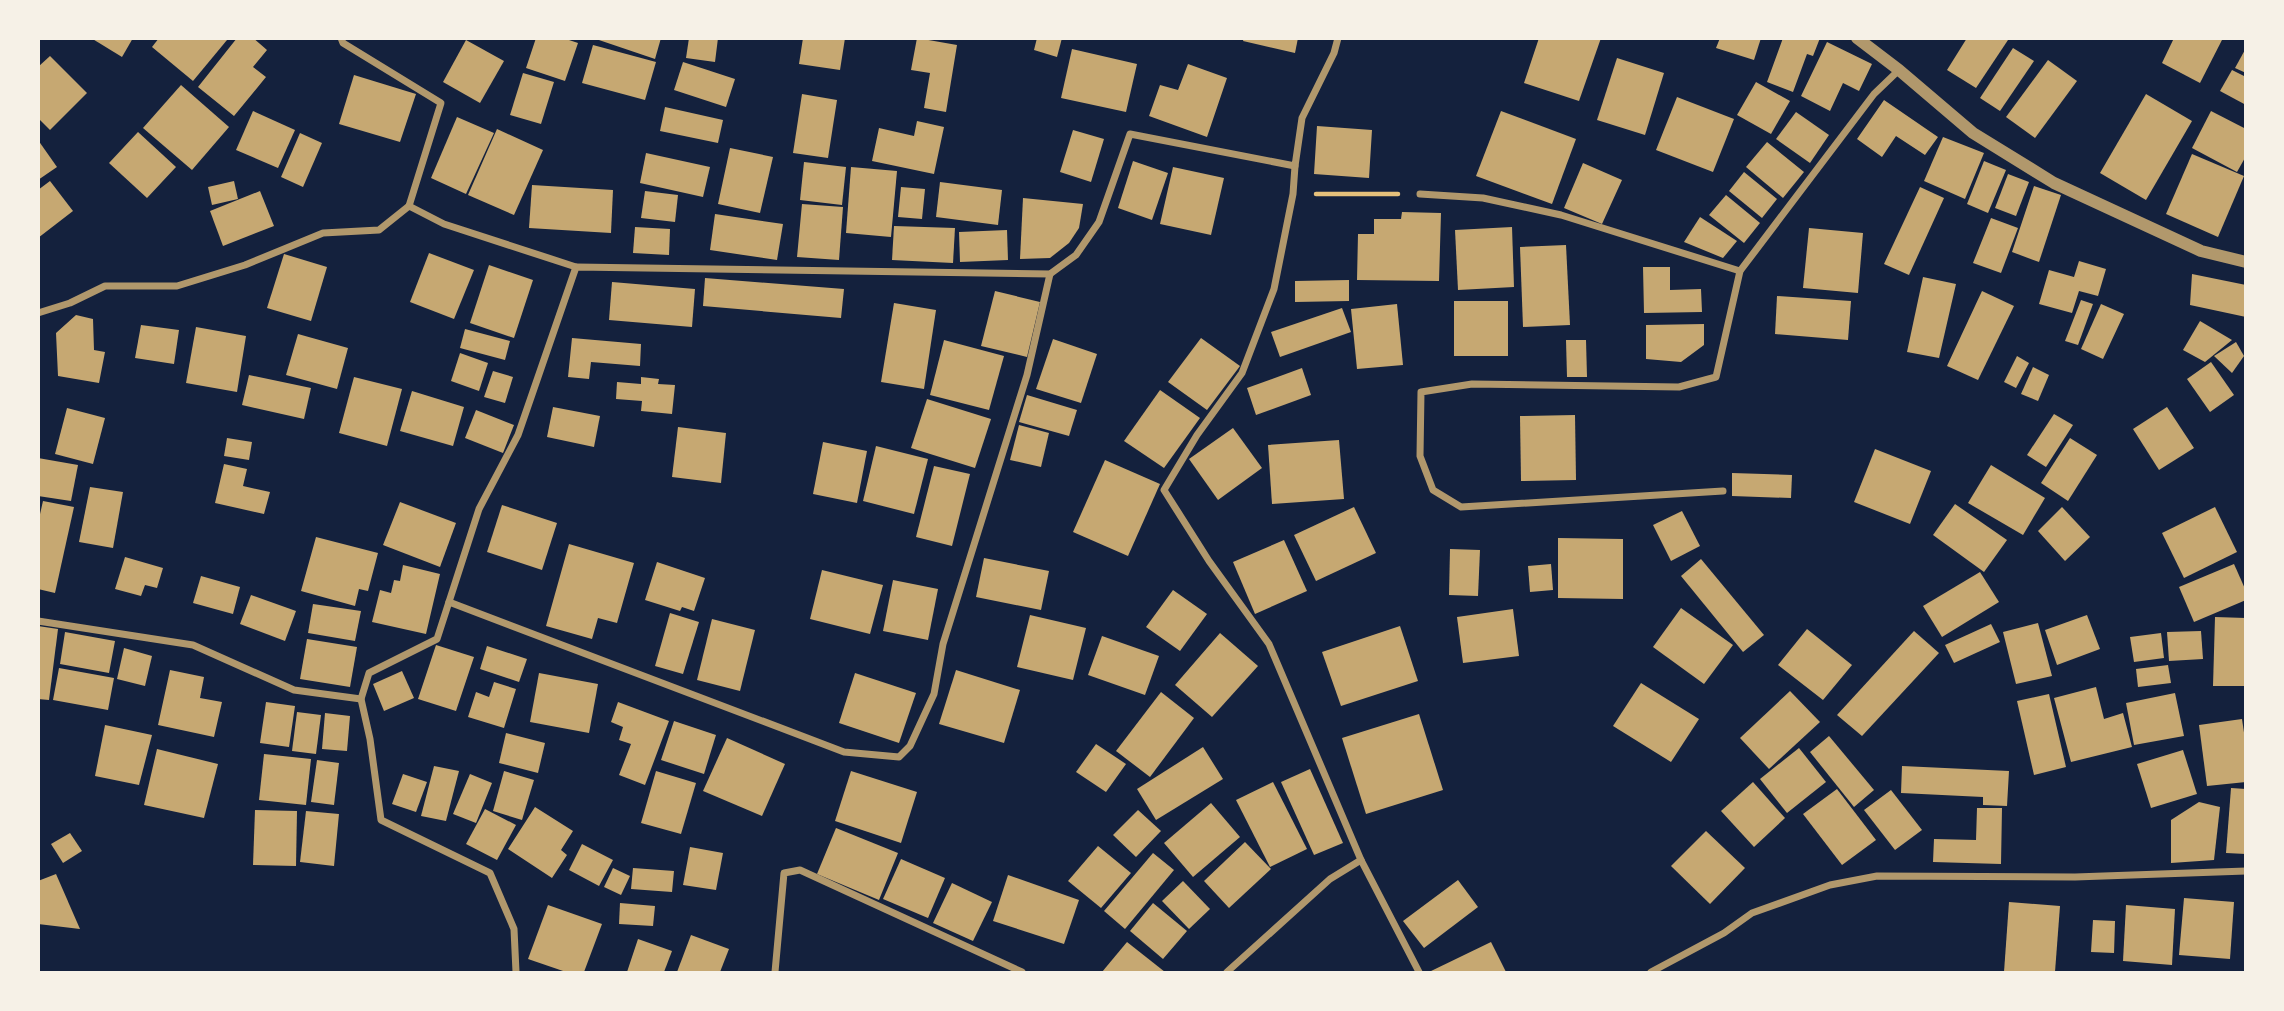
<svg xmlns="http://www.w3.org/2000/svg" width="2284" height="1011" viewBox="0 0 2284 1011" font-family="Overpass,sans-serif">
  <style>
    .building { fill: #c6a872 }
    .lines { fill: none; stroke-linecap: round; stroke-linejoin: round }
    .path { stroke: #e5c07b; stroke-width: 4.5 }
    .minor { stroke: #b1986c; stroke-width: 7 }
    .tertiary { stroke: #b1986c; stroke-width: 12 }
  </style>
  <rect width="100%" height="100%" fill="#14213d"/>
  <!-- building -->
  <g class="building">
    <path d="M91 38H133L122 57Z"/>
    <path d="M159 38H225L227 40 193 81 152 47Z"/>
    <path d="M237 38H253L267 50 253 67 266 77 234 116 198 87Z"/>
    <path d="M536 38H563L578 43 565 81 526 68Z"/>
    <path d="M593 38H661L655 59Z"/>
    <path d="M689 38H718L715 62 686 58Z"/>
    <path d="M803 38H845L840 70 799 64Z"/>
    <path d="M917 38 957 45 946 112 924 108 930 73 911 70Z"/>
    <path d="M1037 38H1062L1057 57 1034 50Z"/>
    <path d="M1244 38H1298L1295 53 1243 41Z"/>
    <path d="M1539 38H1601L1579 101 1524 83Z"/>
    <path d="M1720 38H1761L1754 60 1716 48Z"/>
    <path d="M1783 38H1820L1813 56 1807 54 1793 92 1767 82Z"/>
    <path d="M1967 38 2008 40 1976 88 1947 70Z"/>
    <path d="M2174 38H2223L2200 83 2162 63Z"/>
    <path d="M466 40 504 61 480 103 443 82Z"/>
    <path d="M1827 42 1872 64 1859 91 1843 83 1830 111 1801 96Z"/>
    <path d="M593 45 656 62 645 100 582 83Z"/>
    <path d="M2013 48 2034 61 2000 111 1980 98Z"/>
    <path d="M2246 48V73L2235 68Z"/>
    <path d="M1072 49 1137 64 1126 112 1061 98Z"/>
    <path d="M50 56 87 93 50 130 38 118V67Z"/>
    <path d="M1617 58 1664 73 1645 135 1597 120Z"/>
    <path d="M2048 60 2077 81 2035 138 2006 117Z"/>
    <path d="M683 62 735 79 726 107 674 90Z"/>
    <path d="M1188 64 1227 78 1207 137 1149 116 1160 85 1178 90Z"/>
    <path d="M2232 70 2246 77V105L2220 91Z"/>
    <path d="M523 73 554 82 541 124 510 115Z"/>
    <path d="M354 75 416 94 400 142 339 124Z"/>
    <path d="M1756 82 1790 101 1771 134 1737 115Z"/>
    <path d="M181 85 229 127 192 170 143 128Z"/>
    <path d="M802 94 837 100 828 158 793 153Z"/>
    <path d="M2146 94 2192 121 2146 200 2100 173Z"/>
    <path d="M1677 97 1734 119 1713 172 1656 150Z"/>
    <path d="M1884 100 1938 137 1925 155 1896 136 1882 157 1857 139Z"/>
    <path d="M665 107 723 120 718 143 660 131Z"/>
    <path d="M253 111 295 130 278 168 236 150Z"/>
    <path d="M1501 111 1576 139 1552 204 1476 176Z"/>
    <path d="M2211 111 2246 129V156L2237 172 2192 148Z"/>
    <path d="M1796 112 1829 135 1810 163 1776 139Z"/>
    <path d="M457 117 494 133 466 194 431 178Z"/>
    <path d="M917 121 944 127 934 174 872 161 879 128 914 136Z"/>
    <path d="M1317 126 1372 130 1369 178 1314 174Z"/>
    <path d="M497 129 543 150 514 215 468 195Z"/>
    <path d="M1073 130 1104 139 1091 182 1060 172Z"/>
    <path d="M138 132 176 167 147 198 109 163Z"/>
    <path d="M300 133 322 143 303 187 281 177Z"/>
    <path d="M1943 137 1984 153 1965 199 1924 181Z"/>
    <path d="M38 140 57 167 38 180Z"/>
    <path d="M1767 142 1804 172 1783 198 1746 167Z"/>
    <path d="M730 148 773 157 760 213 718 204Z"/>
    <path d="M646 153 710 167 703 197 640 183Z"/>
    <path d="M2192 154 2244 176 2218 237 2166 214Z"/>
    <path d="M1133 161 1168 173 1152 220 1118 208Z"/>
    <path d="M1984 161 2006 170 1988 213 1967 204Z"/>
    <path d="M804 162 846 167 842 205 800 200Z"/>
    <path d="M1583 163 1622 180 1602 224 1564 208Z"/>
    <path d="M851 167 897 171 891 237 846 233Z"/>
    <path d="M1173 167 1224 178 1211 235 1160 224Z"/>
    <path d="M1744 172 1777 199 1762 218 1729 191Z"/>
    <path d="M2008 174 2029 182 2016 216 1995 208Z"/>
    <path d="M50 181 73 211 38 238V190Z"/>
    <path d="M234 181 238 199 212 205 208 187Z"/>
    <path d="M940 182 1002 190 998 225 936 217Z"/>
    <path d="M532 185 613 190 611 233 529 228Z"/>
    <path d="M2034 186 2061 195 2039 262 2012 252Z"/>
    <path d="M901 187 925 189 922 219 898 217Z"/>
    <path d="M1920 187 1944 198 1909 275 1884 264Z"/>
    <path d="M260 191 274 226 223 246 210 211Z"/>
    <path d="M645 191 678 195 675 222 641 218Z"/>
    <path d="M1726 195 1760 223 1744 243 1709 215Z"/>
    <path d="M1023 198 1083 204 1079 228 1069 243 1050 258 1020 259Z"/>
    <path d="M802 204 843 207 839 260 797 257Z"/>
    <path d="M1402 212 1441 213 1439 281 1357 280 1358 234H1374V219H1401Z"/>
    <path d="M715 214 783 224 777 260 710 250Z"/>
    <path d="M1700 217 1737 241 1723 258 1684 242Z"/>
    <path d="M1991 218 2018 228 2001 273 1973 263Z"/>
    <path d="M894 226 955 228 953 263 892 260Z"/>
    <path d="M635 227 670 229 669 255 633 253Z"/>
    <path d="M1512 227 1514 287 1458 290 1455 230Z"/>
    <path d="M1809 228 1863 233 1858 293 1803 288Z"/>
    <path d="M1007 230 1008 260 960 262 959 232Z"/>
    <path d="M1566 245 1570 325 1523 327 1520 247Z"/>
    <path d="M429 253 474 270 454 319 410 302Z"/>
    <path d="M284 254 327 267 311 321 267 308Z"/>
    <path d="M2079 261 2106 269 2098 296 2079 291 2072 313 2039 304 2049 270 2074 277Z"/>
    <path d="M489 265 533 280 514 338 470 323Z"/>
    <path d="M1643 267H1670V290L1701 289 1702 312 1644 313Z"/>
    <path d="M2192 274 2246 285V317L2190 305Z"/>
    <path d="M1923 277 1956 284 1939 358 1907 352Z"/>
    <path d="M705 278 844 289 841 318 703 306Z"/>
    <path d="M1349 280V301L1295 302V281Z"/>
    <path d="M612 282 695 289 692 327 609 320Z"/>
    <path d="M995 291 1040 302 1027 357 981 346Z"/>
    <path d="M1982 291 2014 306 1978 380 1947 366Z"/>
    <path d="M1777 296 1851 301 1848 340 1775 334Z"/>
    <path d="M2081 300 2093 304 2078 345 2065 341Z"/>
    <rect x="1454" y="301" width="54" height="55"/>
    <path d="M894 303 936 310 924 389 881 382Z"/>
    <path d="M1397 304 1403 365 1357 369 1351 309Z"/>
    <path d="M2101 304 2124 314 2103 359 2081 349Z"/>
    <path d="M1342 308 1351 332 1280 357 1271 332Z"/>
    <path d="M76 315 93 319 94 350 105 352 99 383 58 376 56 333Z"/>
    <path d="M2200 321 2232 340 2205 362 2183 350Z"/>
    <path d="M1704 324V345L1681 362 1646 359V325Z"/>
    <path d="M141 325 179 330 174 364 135 358Z"/>
    <path d="M196 327 246 336 237 392 186 383Z"/>
    <path d="M465 329 510 341 505 360 460 348Z"/>
    <path d="M298 334 348 348 337 389 286 375Z"/>
    <path d="M572 338 641 344 640 366 591 362 589 379 568 377Z"/>
    <path d="M1201 338 1240 366 1207 410 1168 382Z"/>
    <path d="M1053 339 1097 354 1081 403 1036 389Z"/>
    <path d="M944 340 1004 356 989 410 930 395Z"/>
    <path d="M1566 340H1586L1587 377H1567Z"/>
    <path d="M2236 342 2244 356 2232 373 2214 356Z"/>
    <path d="M460 353 488 363 479 391 451 381Z"/>
    <path d="M2017 356 2029 363 2016 388 2004 382Z"/>
    <path d="M2211 362 2234 395 2210 412 2187 379Z"/>
    <path d="M2033 367 2049 375 2038 401 2021 394Z"/>
    <path d="M1302 368 1311 395 1256 415 1247 388Z"/>
    <path d="M493 371 513 377 505 403 484 397Z"/>
    <path d="M249 375 311 388 304 419 242 405Z"/>
    <path d="M354 377 402 389 387 446 339 433Z"/>
    <path d="M641 377 659 379 658 384 675 385 672 414 641 411 642 401 616 399 617 382 641 384Z"/>
    <path d="M1160 390 1200 418 1164 468 1124 441Z"/>
    <path d="M412 391 464 407 453 446 400 431Z"/>
    <path d="M1027 395 1077 410 1069 436 1019 422Z"/>
    <path d="M927 399 991 419 975 468 911 448Z"/>
    <path d="M553 407 600 416 594 447 547 437Z"/>
    <path d="M2167 407 2194 448 2159 470 2133 429Z"/>
    <path d="M67 408 105 418 93 464 55 454Z"/>
    <path d="M476 410 514 425 503 453 465 438Z"/>
    <path d="M2054 414 2073 425 2046 467 2027 455Z"/>
    <path d="M1575 415 1576 480 1521 481 1520 416Z"/>
    <path d="M1019 425 1049 433 1041 467 1010 460Z"/>
    <path d="M678 427 726 433 721 483 672 477Z"/>
    <path d="M1233 428 1262 468 1218 500 1189 459Z"/>
    <path d="M227 438 252 442 249 460 224 456Z"/>
    <path d="M2070 438 2097 455 2068 501 2041 483Z"/>
    <path d="M1339 440 1344 499 1272 504 1268 445Z"/>
    <path d="M823 442 867 451 857 503 813 494Z"/>
    <path d="M876 446 928 459 914 514 863 501Z"/>
    <path d="M1875 449 1931 471 1910 524 1854 502Z"/>
    <path d="M38 458 78 465 71 501 38 496Z"/>
    <path d="M1105 460 1160 484 1128 556 1073 532Z"/>
    <path d="M224 464 247 469 243 486 270 492 264 514 215 503Z"/>
    <path d="M1991 465 2045 498 2023 535 1968 503Z"/>
    <path d="M934 466 970 474 952 546 916 537Z"/>
    <path d="M1732 473 1792 475 1791 498 1732 496Z"/>
    <path d="M90 487 123 492 113 548 79 542Z"/>
    <path d="M43 501 74 507 55 593 38 589V523Z"/>
    <path d="M400 502 456 523 440 567 383 545Z"/>
    <path d="M1955 504 2007 540 1984 572 1933 535Z"/>
    <path d="M502 505 557 523 542 570 487 552Z"/>
    <path d="M1354 507 1376 553 1316 581 1294 535Z"/>
    <path d="M2062 507 2090 537 2065 561 2038 531Z"/>
    <path d="M2215 507 2237 552 2184 578 2162 533Z"/>
    <path d="M1682 511 1700 546 1671 561 1653 525Z"/>
    <path d="M316 537 378 553 368 591 359 589 355 606 301 591Z"/>
    <path d="M1558 538 1623 539V599L1558 598Z"/>
    <path d="M1284 540 1307 591 1255 614 1233 562Z"/>
    <path d="M569 544 634 563 617 623 598 618 592 639 546 626Z"/>
    <path d="M1450 549 1480 550 1478 596 1449 595Z"/>
    <path d="M125 557 163 568 157 588 145 585 141 596 115 589Z"/>
    <path d="M984 558 1049 571 1041 610 976 597Z"/>
    <path d="M1701 559 1764 635 1743 652 1681 576Z"/>
    <path d="M657 562 705 578 694 611 682 607 680 611 645 600Z"/>
    <path d="M1551 564 1553 590 1530 592 1528 566Z"/>
    <path d="M2234 564 2246 591V600L2194 622 2179 587Z"/>
    <path d="M403 565 440 574 426 634 372 622 380 590 391 593 394 580 400 581Z"/>
    <path d="M822 570 883 585 870 634 810 619Z"/>
    <path d="M1980 572 1999 602 1942 637 1923 606Z"/>
    <path d="M201 576 240 587 233 614 193 603Z"/>
    <path d="M893 580 938 589 928 640 883 631Z"/>
    <path d="M1173 590 1207 614 1180 651 1146 627Z"/>
    <path d="M251 595 296 611 285 641 240 624Z"/>
    <path d="M313 604 361 611 355 641 308 633Z"/>
    <path d="M1681 608 1733 645 1704 684 1653 647Z"/>
    <path d="M1513 609 1519 656 1463 663 1457 617Z"/>
    <path d="M670 613 699 622 683 674 655 666Z"/>
    <path d="M1030 615 1086 628 1073 680 1017 667Z"/>
    <path d="M2087 615 2100 649 2057 665 2045 630Z"/>
    <path d="M2215 617 2246 618V686H2213Z"/>
    <path d="M712 619 755 630 740 691 697 680Z"/>
    <path d="M2038 623 2052 676 2016 684 2003 632Z"/>
    <path d="M1991 624 2000 642 1954 663 1945 645Z"/>
    <path d="M38 626 58 629 49 700 38 699Z"/>
    <path d="M1400 626 1418 681 1341 706 1322 652Z"/>
    <path d="M1807 629 1852 665 1823 700 1778 665Z"/>
    <path d="M1914 631 1939 653 1862 736 1837 715Z"/>
    <path d="M2201 631 2203 659 2169 661 2167 632Z"/>
    <path d="M65 632 115 641 109 673 60 664Z"/>
    <path d="M1220 633 1258 666 1212 717 1175 685Z"/>
    <path d="M2161 633 2164 658 2134 662 2130 637Z"/>
    <path d="M1102 636 1159 656 1145 695 1088 675Z"/>
    <path d="M307 639 357 647 350 687 300 679Z"/>
    <path d="M436 645 474 657 456 711 418 699Z"/>
    <path d="M487 646 527 659 519 682 480 669Z"/>
    <path d="M124 648 152 656 145 686 117 679Z"/>
    <path d="M2168 665 2171 683 2138 687 2136 669Z"/>
    <path d="M59 668 114 678 108 710 53 700Z"/>
    <path d="M170 670 204 677 200 698 222 702 214 737 158 725Z"/>
    <path d="M956 670 1020 690 1004 743 939 724Z"/>
    <path d="M402 671 414 698 384 711 373 684Z"/>
    <path d="M539 673 598 684 589 733 530 722Z"/>
    <path d="M855 673 916 693 899 743 839 723Z"/>
    <path d="M494 682 516 689 504 728 468 717 476 692 489 697Z"/>
    <path d="M1641 683 1699 719 1671 762 1613 726Z"/>
    <path d="M2096 687 2104 719 2123 713 2132 747 2071 762 2054 698Z"/>
    <path d="M1790 691 1820 722 1769 769 1740 738Z"/>
    <path d="M1161 692 1194 718 1150 777 1116 751Z"/>
    <path d="M2175 693 2184 736 2134 745 2126 703Z"/>
    <path d="M2049 694 2066 767 2034 775 2017 701Z"/>
    <path d="M266 702 295 706 289 747 260 743Z"/>
    <path d="M618 702 669 721 645 785 619 775 631 744 619 740 623 727 611 722Z"/>
    <path d="M297 712 321 715 316 754 292 751Z"/>
    <path d="M325 713 350 716 347 751 322 749Z"/>
    <path d="M1419 714 1443 790 1366 814 1342 738Z"/>
    <path d="M2242 719 2246 746V782L2207 786 2199 725Z"/>
    <path d="M674 721 716 735 704 774 661 760Z"/>
    <path d="M105 725 152 735 139 785 95 776Z"/>
    <path d="M506 733 545 743 538 773 499 763Z"/>
    <path d="M1829 736 1874 790 1854 807 1810 752Z"/>
    <path d="M727 738 785 764 762 816 703 791Z"/>
    <path d="M1096 744 1126 764 1106 792 1076 772Z"/>
    <path d="M1203 747 1223 779 1156 820 1137 789Z"/>
    <path d="M1799 748 1826 782 1787 813 1760 779Z"/>
    <path d="M157 749 218 764 204 818 144 805Z"/>
    <path d="M2183 750 2197 794 2151 808 2137 764Z"/>
    <path d="M264 754 311 759 306 805 259 800Z"/>
    <path d="M317 760 339 763 334 805 311 802Z"/>
    <path d="M434 766 459 771 446 821 421 816Z"/>
    <path d="M1902 766 2009 771 2007 806 1983 805V797L1901 793Z"/>
    <path d="M1310 769 1343 843 1314 855 1281 782Z"/>
    <path d="M504 771 534 780 522 820 493 811Z"/>
    <path d="M656 771 696 783 681 834 641 823Z"/>
    <path d="M851 771 917 792 901 843 835 821Z"/>
    <path d="M403 774 427 782 416 812 392 804Z"/>
    <path d="M470 774 492 783 476 823 453 814Z"/>
    <path d="M1273 782 1307 849 1270 867 1236 800Z"/>
    <path d="M1753 782 1785 818 1754 847 1721 811Z"/>
    <path d="M2231 788 2246 789V854L2226 853Z"/>
    <path d="M1837 789 1876 840 1842 865 1803 814Z"/>
    <path d="M1891 790 1922 830 1895 850 1864 810Z"/>
    <path d="M2199 802 2220 807 2214 860 2171 863V820Z"/>
    <path d="M1211 803 1240 837 1193 877 1164 843Z"/>
    <path d="M535 807 573 831 561 850 567 855 552 878 508 849Z"/>
    <path d="M1977 808H2002L2001 864 1933 862 1934 839 1976 840Z"/>
    <path d="M485 809 516 825 497 860 466 844Z"/>
    <path d="M255 810 297 811 296 866 253 865Z"/>
    <path d="M1138 810 1161 831 1136 857 1113 835Z"/>
    <path d="M306 811 339 814 334 866 300 862Z"/>
    <path d="M836 828 898 853 879 900 817 874Z"/>
    <path d="M1706 831 1745 868 1710 904 1671 866Z"/>
    <path d="M70 833 82 851 63 863 51 844Z"/>
    <path d="M1245 842 1271 869 1229 908 1204 881Z"/>
    <path d="M582 844 613 860 599 886 569 870Z"/>
    <path d="M1098 846 1131 873 1101 908 1068 881Z"/>
    <path d="M690 847 723 853 716 890 683 885Z"/>
    <path d="M1153 853 1174 870 1125 929 1104 911Z"/>
    <path d="M901 859 945 878 928 918 883 899Z"/>
    <path d="M613 868 630 876 621 895 604 887Z"/>
    <path d="M633 868 674 871 672 892 631 889Z"/>
    <path d="M56 874 80 929 38 924V881Z"/>
    <path d="M1008 875 1079 900 1064 944 993 921Z"/>
    <path d="M1458 880 1478 907 1424 948 1403 921Z"/>
    <path d="M1183 881 1210 909 1189 929 1162 901Z"/>
    <path d="M952 883 992 902 973 941 933 923Z"/>
    <path d="M2184 898 2234 902 2230 959 2179 955Z"/>
    <path d="M2009 902 2060 906 2055 972H2004Z"/>
    <path d="M620 903 655 906 653 926 619 924Z"/>
    <path d="M1153 903 1187 931 1163 959 1130 931Z"/>
    <path d="M548 905 602 924 584 972H566L528 959Z"/>
    <path d="M2126 905 2175 909 2172 965 2123 961Z"/>
    <path d="M2093 920 2115 921 2114 953 2091 952Z"/>
    <path d="M691 935 729 949 720 972H677Z"/>
    <path d="M638 939 672 951 664 972H627Z"/>
    <path d="M1127 942 1165 972H1102Z"/>
    <path d="M1491 942 1506 972H1429Z"/>
  </g>
  <g class="lines">
    <!-- path -->
    <path class="path" d="M1316 194H1398"/>
    <!-- minor -->
    <g class="minor">
      <path d="M341 38 343 43 441 103 409 206"/>
      <path d="M1295 166 1293 194 1274 289 1242 373 1197 435 1164 490 1209 561 1269 644 1361 860 1419 972"/>
      <path d="M1420 194 1483 198 1561 215 1740 271"/>
      <path d="M38 313 70 303 105 286H177L245 265 323 233 379 230 409 206 444 224 576 267"/>
      <path d="M1723 491 1461 507 1433 490 1420 456 1421 392 1472 384 1679 387 1716 377 1740 271 1874 94 1899 70"/>
      <path d="M449 602 844 752 899 757 910 746 934 694 943 644 1027 375 1050 274"/>
      <path d="M38 621 193 645 294 690 361 699"/>
      <path d="M516 972 514 929 490 873 381 820 370 739 361 699 369 673 437 639 479 509 518 435 576 267 1050 274 1076 255 1099 222 1130 134 1295 166 1302 118 1334 53 1338 38"/>
      <path d="M775 972 784 873 800 870 1022 972"/>
      <path d="M1227 972 1330 879 1361 860"/>
      <path d="M1651 972 1724 933 1752 913 1830 885 1877 876 2075 877 2246 871"/>
    </g>
    <!-- tertiary -->
    <path class="tertiary" d="M1857 38 1899 70 1973 133 2054 183 2201 251 2246 262"/>
  </g>
  <!-- border -->
  <rect width="2284" height="1011" fill="none" stroke="#f6f1e7" stroke-width="80"/>
</svg>
